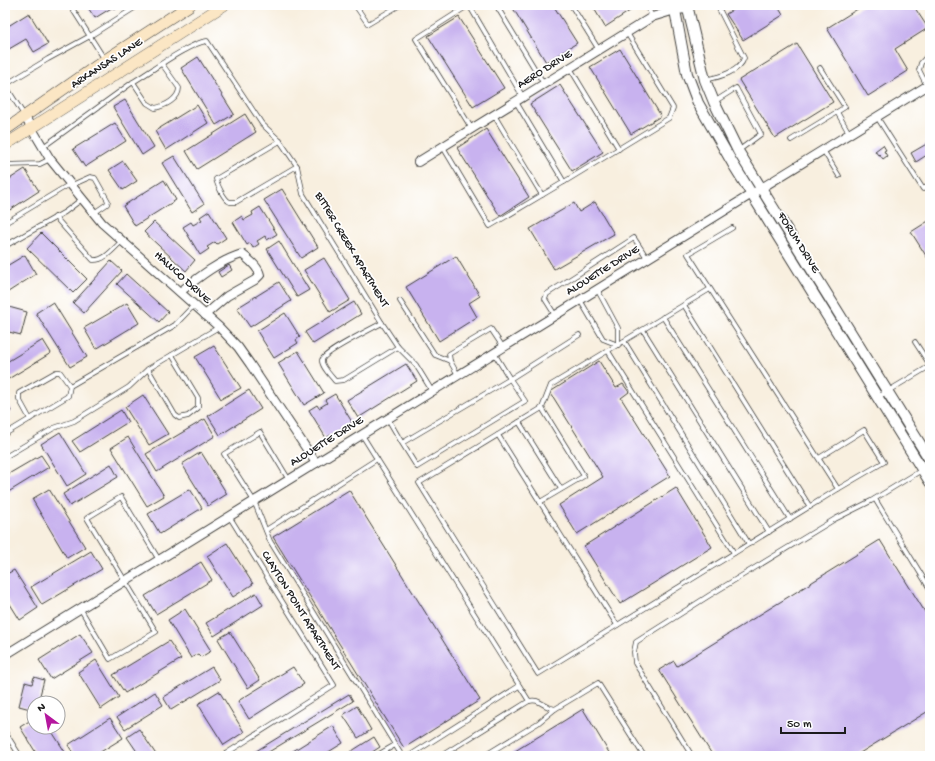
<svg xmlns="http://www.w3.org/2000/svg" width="935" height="761" viewBox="0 0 935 761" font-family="'Gochi Hand',sans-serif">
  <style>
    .building { fill: #c8b2ef }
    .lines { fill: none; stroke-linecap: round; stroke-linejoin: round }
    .service-casing { stroke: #3d3c39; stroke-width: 5.5 }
    .minor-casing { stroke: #3d3c39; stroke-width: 10 }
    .tertiary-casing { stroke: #3d3c39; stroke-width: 12 }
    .secondary-casing { stroke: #3d3c39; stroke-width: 12 }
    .service { stroke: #fff; stroke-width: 4 }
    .minor { stroke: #fff; stroke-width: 8 }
    .tertiary { stroke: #fff; stroke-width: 10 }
    .secondary { stroke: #fbe6c4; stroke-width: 11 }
    .labels { text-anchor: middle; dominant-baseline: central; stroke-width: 3.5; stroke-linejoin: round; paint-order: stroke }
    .street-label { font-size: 12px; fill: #1c1c1c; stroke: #fff }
  </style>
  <rect width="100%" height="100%" fill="#fff"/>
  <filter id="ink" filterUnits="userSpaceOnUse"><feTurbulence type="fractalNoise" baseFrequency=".025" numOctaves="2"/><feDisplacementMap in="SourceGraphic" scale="8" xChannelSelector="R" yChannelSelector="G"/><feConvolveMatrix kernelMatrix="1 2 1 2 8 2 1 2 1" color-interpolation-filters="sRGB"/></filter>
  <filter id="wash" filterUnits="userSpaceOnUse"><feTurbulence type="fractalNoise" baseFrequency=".012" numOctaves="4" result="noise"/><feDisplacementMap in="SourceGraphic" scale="16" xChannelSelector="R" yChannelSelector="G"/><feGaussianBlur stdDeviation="0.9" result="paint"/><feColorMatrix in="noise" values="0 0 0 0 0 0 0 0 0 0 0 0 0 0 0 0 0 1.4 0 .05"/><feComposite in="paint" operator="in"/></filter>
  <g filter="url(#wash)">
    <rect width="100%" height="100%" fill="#f8efdf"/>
    <g id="blocks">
      <!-- building -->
      <g class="building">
        <path d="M86 5H121L114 9 113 7 95 18Z"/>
        <path d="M511 5H553L577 43 546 62Z"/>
        <path d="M592 5H634L636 7 605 27Z"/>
        <path d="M740 5H777L783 15 743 40 726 14Z"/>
        <path d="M864 5H913L928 28 895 49 908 71 868 96 827 28Z"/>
        <path d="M29 13 48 44 34 52 26 39 9 49 5 43V28Z"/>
        <path d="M459 17 504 88 473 107 428 36Z"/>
        <path d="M797 44 833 102 775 138 739 80Z"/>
        <path d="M620 49 661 116 631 134 590 67Z"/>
        <path d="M198 57 234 114 216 125 181 68Z"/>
        <path d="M560 85 603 152 572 171 530 104Z"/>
        <path d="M125 100 154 147 142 155 113 107Z"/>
        <path d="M197 105 208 123 166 150 155 131Z"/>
        <path d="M245 114 256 132 197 169 186 151Z"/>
        <path d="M115 123 126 141 85 167 73 149Z"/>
        <path d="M486 129 529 197 500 216 457 148Z"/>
        <path d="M930 142V153L916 162 911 153Z"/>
        <path d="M883 145 886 150 884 151 887 156 883 159 879 154 878 155 875 151Z"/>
        <path d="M174 156 204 204 192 212 162 163Z"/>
        <path d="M123 161 137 181 123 190 109 170Z"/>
        <path d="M25 169 39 191 5 213V182Z"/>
        <path d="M164 180 176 200 135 226 123 206Z"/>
        <path d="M282 189 318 247 301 258 264 200Z"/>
        <path d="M595 202 614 234 554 269 530 229 574 203 579 212Z"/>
        <path d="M260 207 277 234 267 240 265 236 257 241 259 244 253 248 250 243 247 245 233 222 242 216 244 220 253 215 252 212Z"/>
        <path d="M209 211 226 238 217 244 215 242 207 247 209 249 200 255 183 227 191 222 193 225 202 220 200 217Z"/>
        <path d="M930 220V262L911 232Z"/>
        <path d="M154 222 195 260 186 271 144 232Z"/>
        <path d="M41 233 87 279 73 293 27 248Z"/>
        <path d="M279 241 309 290 297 297 267 249Z"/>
        <path d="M25 255 36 274 5 294V267Z"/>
        <path d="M456 256 480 296 469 303 477 317 439 341 406 287Z"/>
        <path d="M324 258 350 300 330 312 304 270Z"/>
        <path d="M111 261 122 271 84 313 73 303Z"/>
        <path d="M229 265 232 270 221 277 218 272Z"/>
        <path d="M126 274 168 312 159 322 117 284Z"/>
        <path d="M279 282 291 301 250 327 237 308Z"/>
        <path d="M53 302 87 357 70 367 36 313Z"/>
        <path d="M354 302 361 314 313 344 305 332Z"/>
        <path d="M127 303 139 323 96 349 84 328Z"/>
        <path d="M5 306 27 312 21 335 5 331Z"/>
        <path d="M285 313 300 337 296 340 298 343 274 358 257 331Z"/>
        <path d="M43 340 51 353 5 381V363Z"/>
        <path d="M214 346 241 388 221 399 195 357Z"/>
        <path d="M298 351 324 393 304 405 278 363Z"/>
        <path d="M599 361 616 388 623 384 629 392 621 398 670 476 577 534 559 505 603 477 550 392Z"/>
        <path d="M406 364 417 381 358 418 347 400Z"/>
        <path d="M249 390 261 409 220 435 208 416Z"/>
        <path d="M335 394 352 422 326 438 309 410 317 405 319 408 327 403 325 400Z"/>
        <path d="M143 395 168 434 149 445 125 407Z"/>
        <path d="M5 401 11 411 5 415Z"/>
        <path d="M121 410 128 422 80 452 72 441Z"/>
        <path d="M205 419 215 436 157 472 146 454Z"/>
        <path d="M60 432 86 474 67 486 41 444Z"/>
        <path d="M128 437 164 496 147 506 111 448Z"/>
        <path d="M201 452 227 494 208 506 182 464Z"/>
        <path d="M41 455 49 467 5 494V476Z"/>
        <path d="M111 464 118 477 70 506 63 494Z"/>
        <path d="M676 488 712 547 620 604 584 546Z"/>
        <path d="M49 489 85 547 67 558 32 499Z"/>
        <path d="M190 489 202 508 160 534 148 514Z"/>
        <path d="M349 490 480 700 404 748 273 537Z"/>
        <path d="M880 540 930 620V710L855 756H713L659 670 674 661 677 666Z"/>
        <path d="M227 543 253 584 233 597 207 556Z"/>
        <path d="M91 551 102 569 42 605 31 587Z"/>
        <path d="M201 562 212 580 156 614 145 596Z"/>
        <path d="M14 570 38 608 20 620 5 596V575Z"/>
        <path d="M256 593 263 605 214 636 206 623Z"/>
        <path d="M185 609 211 651 201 657 198 654 191 658 168 620Z"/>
        <path d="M230 632 260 680 248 688 218 639Z"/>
        <path d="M80 634 93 653 51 679 39 660Z"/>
        <path d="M169 641 181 659 125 693 113 675Z"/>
        <path d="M96 660 119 697 101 709 78 672Z"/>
        <path d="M212 667 220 680 171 710 163 697Z"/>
        <path d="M293 667 304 684 249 719 238 701Z"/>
        <path d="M34 677 44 680 38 703H34V710L19 706 25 682 32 684Z"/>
        <path d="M219 691 244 732 224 745 198 704Z"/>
        <path d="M155 692 163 705 125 729 117 717Z"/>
        <path d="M349 694 353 701 262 756H248Z"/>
        <path d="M357 706 371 730 358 738 343 715Z"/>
        <path d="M583 709 611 756H507Z"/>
        <path d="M34 718V727H49L67 755 38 756 20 727Z"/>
        <path d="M110 718 123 738 94 756H75L68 745Z"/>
        <path d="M333 726 343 743 322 756H285Z"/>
        <path d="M139 729 157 756H140L127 737Z"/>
        <path d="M374 737 380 747 366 756H344Z"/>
      </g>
    </g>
  </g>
  <g filter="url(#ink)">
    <use href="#blocks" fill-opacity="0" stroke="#3d3c39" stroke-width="1"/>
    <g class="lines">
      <!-- service casing -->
      <g class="service-casing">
        <g id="service">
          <path d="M70 5 105 60"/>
          <path d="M355 5 368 24 400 5"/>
          <path d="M469 5 416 39 472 129"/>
          <path d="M469 5 523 97"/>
          <path d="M496 5 544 84"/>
          <path d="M571 5 599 50"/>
          <path d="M647 5 652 17"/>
          <path d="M689 8 698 5"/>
          <path d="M5 11 8 5"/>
          <path d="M162 64 179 88C179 99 165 106 155 108L147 103 133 82C150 72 189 43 207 41L262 124 280 141 297 166 303 194 382 323 398 347 416 365 432 391"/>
          <path d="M570 68 619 149"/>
          <path d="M820 68 845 107 837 112"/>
          <path d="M705 80C719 77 740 72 744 58L717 5"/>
          <path d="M5 85 48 59 90 36 139 5"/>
          <path d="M5 85 24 115"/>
          <path d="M927 86 919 70 921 63 930 53"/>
          <path d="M714 102 736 88 761 134 738 151"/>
          <path d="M494 115 542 195 564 182 516 102"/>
          <path d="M877 117 923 189 930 185"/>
          <path d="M791 140 837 112 849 133"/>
          <path d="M280 141 216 179C217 184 224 200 230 202 231 202 235 202 236 202L297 166"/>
          <path d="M43 147 133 82"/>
          <path d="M443 147 490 226 542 195"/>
          <path d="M823 150 839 176"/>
          <path d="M5 165 40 164 50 159"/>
          <path d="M564 182 669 118 673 108 627 33"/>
          <path d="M72 185 90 177 95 178 108 201 107 204 94 213"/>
          <path d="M55 217 93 260C105 261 114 248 122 241"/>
          <path d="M5 223 70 184"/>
          <path d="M5 246 65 212 82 199"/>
          <path d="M597 289 618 328V345"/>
          <path d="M710 289 551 385 542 408 419 483 538 674 838 489 688 254 732 228"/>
          <path d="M580 300 603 339 618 345"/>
          <path d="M400 301 435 355 450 361"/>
          <path d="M684 305 810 507"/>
          <path d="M555 315 545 299 547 294 634 238 647 258"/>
          <path d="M663 317 790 519"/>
          <path d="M382 323C373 328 324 352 322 360 321 366 331 376 335 381L344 380 398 347"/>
          <path d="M643 330 769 532"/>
          <path d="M624 341 749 544"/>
          <path d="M915 342 930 365"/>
          <path d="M608 351 734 553"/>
          <path d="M494 353 510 379 579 335"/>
          <path d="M148 369 175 415 179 418 188 416 198 408V398L172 355"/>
          <path d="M458 375 450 361 449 354 491 329 503 347"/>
          <path d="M878 397 930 366"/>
          <path d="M30 419 19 399V393L56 372H60L70 386"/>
          <path d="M388 419 402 443 510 379 525 401 417 467 402 443"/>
          <path d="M519 422 561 489"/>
          <path d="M5 434 68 396 70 386 175 325 194 305"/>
          <path d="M362 435 529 701 441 756"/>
          <path d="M498 435 540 502 584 476 542 408"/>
          <path d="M5 457 54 428 74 421 129 387 148 369 219 327"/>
          <path d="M819 458 864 430 884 462 838 489"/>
          <path d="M289 480 260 432 224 454 254 501 270 541 402 756"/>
          <path d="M875 499 930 589"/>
          <path d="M540 502 617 625"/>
          <path d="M266 530 377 459"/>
          <path d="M80 608 110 659 156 632 87 518 121 497 159 560"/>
          <path d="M529 701C540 698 542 707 555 709L598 683 644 756"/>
          <path d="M5 732 20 756"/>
          <path d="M222 756 334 685 229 516"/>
          <path d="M376 756 395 745"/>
          <path d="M409 756 519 686"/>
          <path d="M484 756 538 723 555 709"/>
          <path d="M692 756 635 663 634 652 636 642 710 595 835 519 871 501 930 465"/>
        </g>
      </g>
      <!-- minor casing -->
      <g class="minor-casing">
        <g id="minor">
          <path d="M25 117 50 159 102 223 219 327 238 347 250 364 316 463"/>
          <path d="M418 162 652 17 675 10 688 9"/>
          <path d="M180 292C199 277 219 261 242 254 249 260 258 266 260 275L255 280 227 296 205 315"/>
          <path d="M5 655 930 84"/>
        </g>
      </g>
      <!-- tertiary casing -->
      <g class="tertiary-casing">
        <g id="tertiary">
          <path d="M674 5 687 74 698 103 733 164 930 482"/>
          <path d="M687 5 705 80 714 102 738 151 930 460"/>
        </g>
      </g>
      <!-- secondary casing -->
      <g class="secondary-casing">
        <g id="secondary">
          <path d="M5 130 105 60 190 5"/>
          <path d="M5 145 224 5"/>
        </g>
      </g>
      <!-- service -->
      <use href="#service" class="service"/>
      <!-- minor -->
      <use href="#minor" class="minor"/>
      <!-- tertiary -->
      <use href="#tertiary" class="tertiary"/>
      <!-- secondary -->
      <use href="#secondary" class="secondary"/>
    </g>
  </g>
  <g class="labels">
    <!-- street labels -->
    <g class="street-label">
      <text transform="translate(107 64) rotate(-33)">ARKANSAS LANE</text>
      <text transform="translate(545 70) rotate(-32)">AERO DRIVE</text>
      <text transform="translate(798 243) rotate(58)">FORUM DRIVE</text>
      <text transform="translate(351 250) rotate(59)">BITTER CREEK APARTMENT</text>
      <text transform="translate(603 271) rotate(-32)">ALOUETTE DRIVE</text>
      <text transform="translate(182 278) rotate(42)">HAWCO DRIVE</text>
      <text transform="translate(327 442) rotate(-32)">ALOUETTE DRIVE</text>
      <text transform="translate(300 611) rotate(58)">CLAYTON POINT APARTMENT</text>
    </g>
  </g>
  <!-- margin -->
  <rect width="935" height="761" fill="none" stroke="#fff" stroke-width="20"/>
  <!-- north arrow -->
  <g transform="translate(46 715) rotate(328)"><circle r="19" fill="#ffffff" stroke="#a4a4a4"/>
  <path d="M0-3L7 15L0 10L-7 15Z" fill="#b5179e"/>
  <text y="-6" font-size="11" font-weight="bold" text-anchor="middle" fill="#1c1c1c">N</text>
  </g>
  <!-- scale -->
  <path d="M781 727v6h64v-6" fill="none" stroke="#1c1c1c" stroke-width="2"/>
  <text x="787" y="727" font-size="12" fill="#1c1c1c" stroke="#ffffff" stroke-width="3" paint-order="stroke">50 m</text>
</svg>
